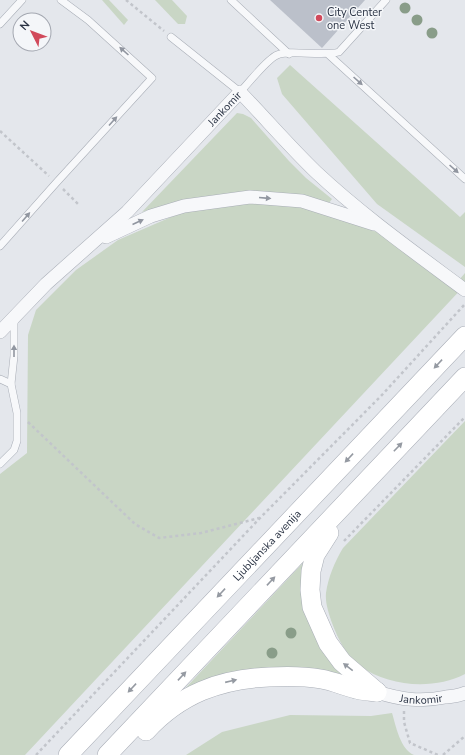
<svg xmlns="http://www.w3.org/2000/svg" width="465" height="755" viewBox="0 0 465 755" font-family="'Nunito Sans',sans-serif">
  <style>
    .green { fill: #c9d6c5 }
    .building { fill: #bbc0ca }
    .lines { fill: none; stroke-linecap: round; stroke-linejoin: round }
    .service-casing { stroke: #a9aeb7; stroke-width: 8 }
    .minor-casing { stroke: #a9aeb7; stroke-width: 14 }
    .secondary-casing { stroke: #a9aeb7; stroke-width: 20 }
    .path { stroke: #c2c5cb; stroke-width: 2.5; stroke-dasharray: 3 3; stroke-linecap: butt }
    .service { stroke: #f7f8fa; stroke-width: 7 }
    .minor { stroke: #f7f8fa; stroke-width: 13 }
    .secondary { stroke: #fff; stroke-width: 19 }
    .tree { fill: #899d89 }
    .oneway { fill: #9196a0 }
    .oneway2 { fill: #959aa2 }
    .poi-dot { fill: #d1495b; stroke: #f4f6f9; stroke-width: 1.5 }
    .labels { text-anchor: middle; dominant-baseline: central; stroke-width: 3; stroke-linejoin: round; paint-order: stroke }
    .poi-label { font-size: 11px; fill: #2b3445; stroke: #f4f6f9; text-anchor: start }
    .street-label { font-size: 11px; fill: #2b3445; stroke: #f4f6f9 }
  </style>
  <rect width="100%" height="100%" fill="#e4e7ec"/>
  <!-- green -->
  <g class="green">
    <path d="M102 0H109L128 20 124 25Z"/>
    <path d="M155 0H172L187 16 185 24H178Z"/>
    <path d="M290 65 460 217 465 212V267L377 204 282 94 277 78Z"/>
    <path d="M237 113 243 114 251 118 289 161 306 178 332 199 329 203H322L287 195 170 204 142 212Z"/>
    <path d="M247 201 300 205 380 233 453 287 465 273V285L25 755H0V474L27 453 28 335 36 310 76 270 118 240 185 211Z"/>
    <path d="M465 421V674C434 690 389 687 360 666 346 655 338 639 332 623 329 614 325 603 326 593 328 578 335 561 343 548Z"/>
    <path d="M315 550 307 572 345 677 315 672 178 696Z"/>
    <path d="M392 713C396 726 400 749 414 755H186L222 732 290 715 371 716Z"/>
  </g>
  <!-- building -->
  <path class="building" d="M270 0H365L322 48Z"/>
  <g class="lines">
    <!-- service casing -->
    <g class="service-casing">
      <g id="service">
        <path d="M231 0 289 54"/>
        <path d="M0 24 22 0"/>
        <path d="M171 37 240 92C249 83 266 60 277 55 291 49 321 57 339 52L386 0"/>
        <path d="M329 55 465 179"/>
        <path d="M0 246 56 183 152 78 88 20 61 0"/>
        <path d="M0 379 11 384"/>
        <path d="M0 464 14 450 17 441V413L11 384 14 356V317"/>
      </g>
    </g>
    <!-- minor casing -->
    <g class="minor-casing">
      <g id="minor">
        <path d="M106 237 151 216 184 206 250 197 302 201 374 224"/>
        <path id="s1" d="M0 332 46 284 127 212 240 92C266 119 290 147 316 172 362 215 414 252 465 290"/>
        <path id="s2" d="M377 692C402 700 421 702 446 697 453 696 459 696 465 693"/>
      </g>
    </g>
    <!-- secondary casing -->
    <g class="secondary-casing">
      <g id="secondary">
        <path d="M329 533 315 555 311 571 310 590 312 607 328 643 342 662 377 692"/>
        <path d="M146 731C180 694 220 679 269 677 286 676 304 676 321 679 333 681 344 686 356 689 363 691 370 691 377 692"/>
        <path id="s3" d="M68 755 465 336"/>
        <path d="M107 755 465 377"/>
      </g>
    </g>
    <!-- path -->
    <g class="path">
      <path d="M126 0 164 31"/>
      <path d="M0 131 49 176"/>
      <path d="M63 189 78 204"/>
      <path d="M28 422 135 524 159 538 201 533 259 518"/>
      <path d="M344 541 465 417"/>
      <path d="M404 711V722L410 743 438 755"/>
      <path d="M36 755 260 518 381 396 465 304"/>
      <path d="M443 755 465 736"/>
    </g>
    <!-- service -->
    <use href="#service" class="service"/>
    <!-- minor -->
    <use href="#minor" class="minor"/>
    <!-- secondary -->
    <use href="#secondary" class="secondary"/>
  </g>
  <!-- trees -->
  <g class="tree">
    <circle cx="405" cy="8" r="5.5"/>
    <circle cx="417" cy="20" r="5.5"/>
    <circle cx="432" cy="33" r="5.5"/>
    <circle cx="291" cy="633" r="5.5"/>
    <circle cx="272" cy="653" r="5.5"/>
  </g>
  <!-- one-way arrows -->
  <defs><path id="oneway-solid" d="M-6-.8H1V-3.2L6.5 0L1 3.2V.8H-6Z"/></defs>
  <g class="oneway">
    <use href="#oneway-solid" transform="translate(124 51) rotate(-138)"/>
    <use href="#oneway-solid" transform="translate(358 81) rotate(42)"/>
    <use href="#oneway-solid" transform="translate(113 121) rotate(-48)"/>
    <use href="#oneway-solid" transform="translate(454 169) rotate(42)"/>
    <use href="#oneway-solid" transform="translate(265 198) rotate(5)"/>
    <use href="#oneway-solid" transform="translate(26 217) rotate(-49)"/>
    <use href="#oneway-solid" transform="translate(138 222) rotate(-24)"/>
    <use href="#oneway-solid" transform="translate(14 351) rotate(-90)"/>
  </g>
  <g class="oneway2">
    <use href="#oneway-solid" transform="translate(438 364) rotate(133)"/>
    <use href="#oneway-solid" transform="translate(398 447) rotate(-46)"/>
    <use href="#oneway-solid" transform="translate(349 458) rotate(133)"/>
    <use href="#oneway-solid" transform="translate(271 581) rotate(-47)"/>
    <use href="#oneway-solid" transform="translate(221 593) rotate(133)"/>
    <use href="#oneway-solid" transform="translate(348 667) rotate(-142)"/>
    <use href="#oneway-solid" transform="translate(182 676) rotate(-47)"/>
    <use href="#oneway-solid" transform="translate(231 681) rotate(-13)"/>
    <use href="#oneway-solid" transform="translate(132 688) rotate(133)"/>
  </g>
  <!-- markers -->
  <circle class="poi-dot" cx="319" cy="18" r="4"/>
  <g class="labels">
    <!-- poi labels -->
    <g class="poi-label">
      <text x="327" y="12">City Center<tspan x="327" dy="13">one West</tspan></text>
    </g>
    <!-- street labels -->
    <g class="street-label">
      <text stroke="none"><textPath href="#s1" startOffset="317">Jankomir</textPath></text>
      <text stroke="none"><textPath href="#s3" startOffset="289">Ljubljanska avenija</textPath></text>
      <text stroke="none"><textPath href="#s2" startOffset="45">Jankomir</textPath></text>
    </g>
  </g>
  <!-- north arrow -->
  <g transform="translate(32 32) rotate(312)"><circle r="19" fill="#f4f6f9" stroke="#a4a8b1"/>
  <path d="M0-3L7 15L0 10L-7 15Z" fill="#d1495b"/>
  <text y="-6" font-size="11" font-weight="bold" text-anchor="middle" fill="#2b3445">N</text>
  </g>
</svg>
